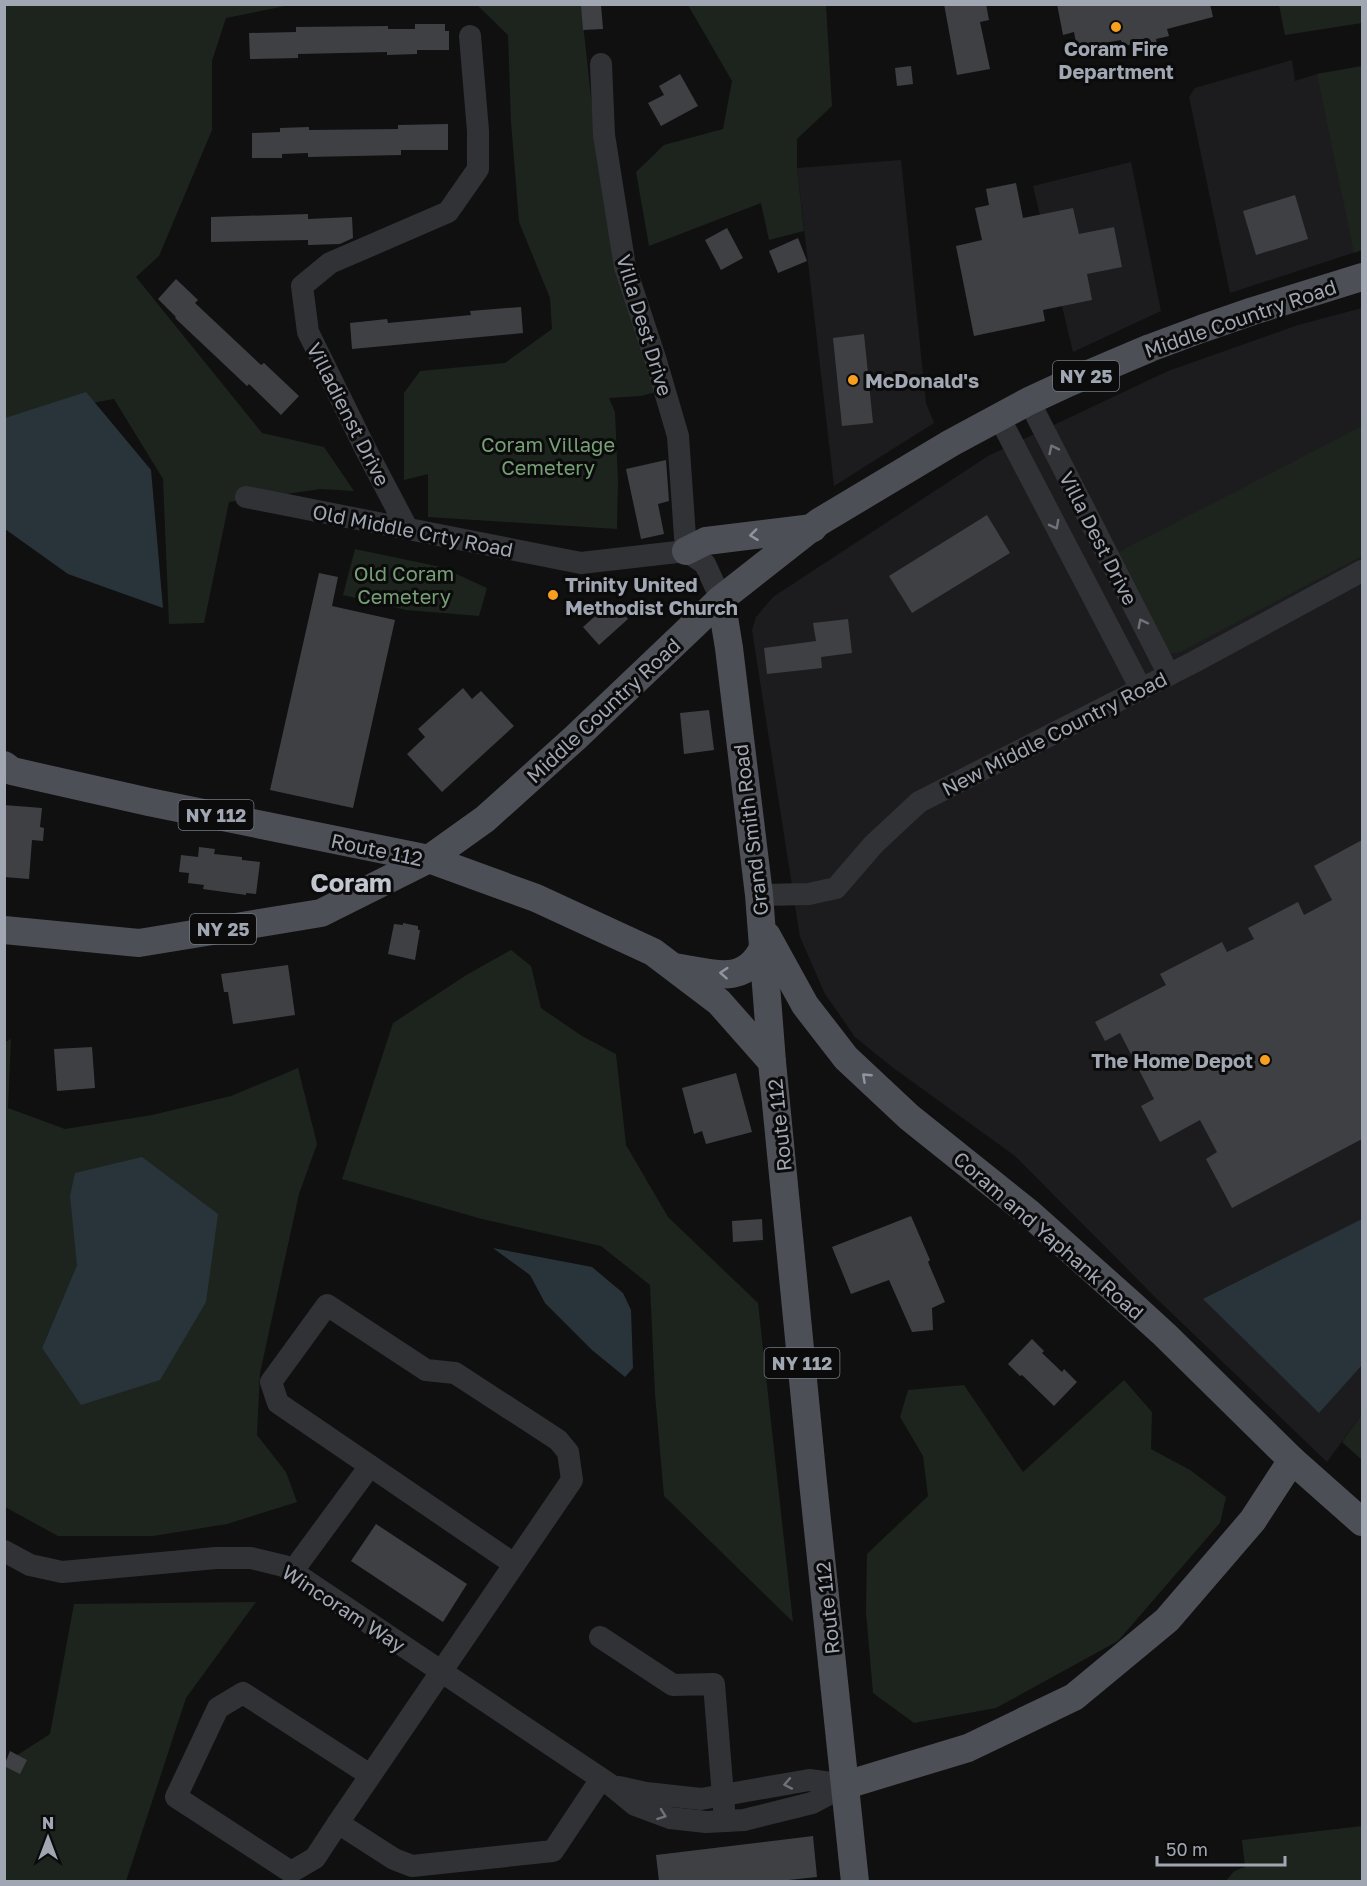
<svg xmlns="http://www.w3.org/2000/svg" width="1367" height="1886" viewBox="0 0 1367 1886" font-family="'Golos Text',sans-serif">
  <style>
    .built { fill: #1c1c1e }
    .green { fill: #1c241d; fill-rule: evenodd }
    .water { fill: #29343a }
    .building { fill: #3e4044 }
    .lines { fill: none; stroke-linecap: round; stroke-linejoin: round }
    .minor { stroke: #313236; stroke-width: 22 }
    .major { stroke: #4d4f56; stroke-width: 28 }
    .oneway { stroke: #6e727b }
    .oneway2 { stroke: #8f95a0 }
    .poi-dot { fill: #f99f20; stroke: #0b0b0c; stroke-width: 2 }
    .labels { text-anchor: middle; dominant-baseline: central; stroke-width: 6; stroke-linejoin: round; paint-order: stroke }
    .shield { fill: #0b0b0c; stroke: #737881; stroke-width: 1.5 }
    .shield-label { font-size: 18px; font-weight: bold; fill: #a0a7b3 }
    .poi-label { font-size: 20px; font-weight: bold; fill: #a0a7b3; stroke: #0b0b0c; text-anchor: start }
    .street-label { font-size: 20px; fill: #a0a7b3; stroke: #0b0b0c }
    .park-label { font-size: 20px; fill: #779f76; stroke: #0b0b0c }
    .district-label { font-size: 26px; font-weight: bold; fill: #c1c6cf; stroke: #0b0b0c }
  </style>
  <rect width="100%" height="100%" fill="#101011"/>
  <!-- built -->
  <g class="built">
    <path d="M1292 60 1295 81 1317 74 1362 66V250L1230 293 1189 97 1195 88Z"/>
    <path d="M901 160 926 403 934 423 834 486 797 168Z"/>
    <path d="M1131 162 1161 311 1073 352 1033 186Z"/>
    <path d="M1362 308V1414L1327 1462 1157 1299 1015 1156 892 1067 855 1037 825 994 800 937 752 630 756 617 773 597 988 456 1168 371 1298 325Z"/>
  </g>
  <!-- green -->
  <g class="green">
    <path d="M5 5H290L226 18 212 61V130L159 256 136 277 262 433 324 447 354 491 321 489 229 502 204 623 169 624 163 479 114 399 5 419Z"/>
    <path d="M477 5H581L591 97 617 272 656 392 641 396 609 398 615 412 618 481 617 529 428 517V474L404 480V393L420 371 505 363 552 329 550 298 519 222 511 122 508 35Z"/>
    <path d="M688 5H826L832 106 797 139V168L804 231 769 240 761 203 649 246 636 172 664 145 723 129 732 81Z"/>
    <path d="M1279 5H1362V23L1285 35Z"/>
    <path d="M1362 66V250L1354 253 1317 74Z"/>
    <path d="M1362 426V556L1182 651 1176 653H1167L1115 554Z"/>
    <path d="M355 549 441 567 487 588 479 616 406 610 343 595Z"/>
    <path d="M511 950 531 966 541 1008 582 1036 616 1054 626 1145 668 1217 758 1303 793 1622 664 1496 655 1394 650 1285 601 1246 482 1219 342 1179 393 1023 468 974Z"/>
    <path d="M11 1039 8 1108 65 1129 152 1115 231 1096 298 1068 317 1144 299 1194 260 1373 257 1435 286 1472 297 1502 227 1524 153 1536H58L5 1507V1042ZM77 1265 82 1405 42 1348Z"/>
    <path d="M1124 1380 1152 1412 1151 1449 1190 1470 1226 1497 1220 1523 1118 1641 996 1708 914 1723 873 1693 866 1612 867 1554 928 1496 923 1456 900 1417 908 1390 964 1385 1023 1472Z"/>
    <path d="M1362 1414V1460L1342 1442Z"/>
    <path d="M256 1602 186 1698 126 1881 5 1882V1763L50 1734 74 1604Z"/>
    <path d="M1362 1826V1881H1226L1234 1871 1245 1867 1242 1840Z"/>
  </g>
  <!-- water -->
  <g class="water">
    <path d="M86 392 151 470 163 608 68 574 5 529V418Z"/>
    <path d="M142 1157 218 1214 206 1302 160 1380 81 1405 42 1348 77 1265 70 1196 75 1173Z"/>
    <path d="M1362 1219V1365L1319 1413 1203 1299Z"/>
    <path d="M493 1248 592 1267 623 1293 631 1310 633 1368 625 1377 592 1350 545 1303 530 1275Z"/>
  </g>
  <!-- building -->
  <g class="building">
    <path d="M944 4H986L989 20 980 22 990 69 957 75Z"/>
    <path d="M1057 4H1210L1213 17 1167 29 1169 36 1156 39 1157 44 1137 48 1136 44 1123 46 1121 40 1077 48 1074 32 1063 35Z"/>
    <path d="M601 5 603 29 583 30 581 6Z"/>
    <path d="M415 24H445V31H449V50H417V54L387 55V52L298 54V58L250 59 249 33 296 32V27L388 26V29H415Z"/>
    <path d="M911 66 913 84 897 86 895 68Z"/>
    <path d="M680 74 698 106 661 126 648 103 664 95 659 86Z"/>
    <path d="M448 124V150H401V155L308 157V153L282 154V158H252V133L280 132V128L309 127V130L398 129V125Z"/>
    <path d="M1016 183 1023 218 1073 208 1079 234 1114 227 1122 267 1087 274 1092 300 1043 310 1045 321 974 336 956 246 982 240 975 208 989 205 986 189Z"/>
    <path d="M1295 195 1308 239 1256 255 1243 211Z"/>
    <path d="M308 214V219L352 217 353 238 340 244 308 245V240L211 242V217Z"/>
    <path d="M727 228 743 258 721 270 705 240Z"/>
    <path d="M798 238 807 261 778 273 769 251Z"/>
    <path d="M176 279 198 300 195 303 261 365 264 363 299 396 281 415 249 384 247 386 175 318 176 317 158 299Z"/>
    <path d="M521 307 523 333 352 349 350 323 387 319 388 323 471 315 470 311Z"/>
    <path d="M864 334 873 423 842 426 833 338Z"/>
    <path d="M666 460 669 501 658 504 664 534 641 539 626 469Z"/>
    <path d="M987 515 1010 553 912 613 889 576Z"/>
    <path d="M319 573 338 577 332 606 395 620 353 808 270 790Z"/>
    <path d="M612 601 628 619 599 645 583 627Z"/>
    <path d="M848 619 852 653 821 657 822 668 767 674 764 648 816 641 813 623Z"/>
    <path d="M463 688 472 699 481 691 514 726 442 792 407 754 425 737 418 729Z"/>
    <path d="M709 710 714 750 684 754 680 713Z"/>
    <path d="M4 805 42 808 40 827 44 828 43 841 32 840 29 879 4 877Z"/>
    <path d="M1362 840V1139L1232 1208 1206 1159 1217 1152 1200 1120 1160 1142 1141 1106 1154 1099 1120 1033 1105 1041 1095 1022 1166 985 1160 974 1222 942 1227 952 1254 939 1248 928 1298 902 1304 915 1332 900 1314 866Z"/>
    <path d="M199 847 215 849 214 854 242 857V860L260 862 256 894 246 893V895L203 889 204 885 188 883 189 873 179 872 181 855 198 857Z"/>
    <path d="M403 923 418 926V930H420L415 960 388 954 394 924 403 925Z"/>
    <path d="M288 965 295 1015 233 1024 228 992H224L221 974Z"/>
    <path d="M92 1047 95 1088 57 1091 54 1049Z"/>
    <path d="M736 1073 752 1132 706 1144 702 1131 694 1134 682 1088Z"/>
    <path d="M911 1216 930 1260 928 1262 945 1302 932 1308 933 1330 912 1332 889 1280 851 1294 832 1247Z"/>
    <path d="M762 1219 763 1240 733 1242 732 1221Z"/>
    <path d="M1032 1339 1044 1351 1042 1353 1062 1372 1064 1369 1077 1382 1054 1406 1022 1375 1020 1376 1008 1364Z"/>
    <path d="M376 1524 467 1584 443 1622 351 1561Z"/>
    <path d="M10 1751 27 1760 20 1774 4 1766Z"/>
    <path d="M813 1836 817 1877 779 1881H659L656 1855Z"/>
  </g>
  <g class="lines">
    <!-- minor -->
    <g class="minor">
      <path d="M601 64 604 135 625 267 656 361 678 436 686 551"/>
      <path d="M1029 401 1169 675"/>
      <path d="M999 417 1141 689"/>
      <path d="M246 497 581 563 686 551 705 564 721 599"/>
      <path d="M407 528 366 450 308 332 302 286 330 263 448 212 478 169V131L470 36"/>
      <path d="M759 895 809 894 836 888 873 845 919 802 1194 662 1362 571"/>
      <path d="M4 1551 30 1565 62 1572 216 1558H251L284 1566 612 1786 635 1805 670 1818 706 1822 744 1820 812 1803 846 1785"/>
      <path d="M514 1564 278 1403 271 1382 327 1305 426 1370 455 1373 558 1440 568 1452 572 1480 338 1823 394 1859 412 1866 553 1851 601 1779"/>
      <path d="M292 1572 370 1466"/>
      <path d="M600 1637 673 1685 714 1684 725 1821"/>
      <path d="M619 1787 646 1793 701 1799 809 1780 846 1785"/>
      <path d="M338 1823 315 1858 291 1872 176 1797 218 1708 243 1693 370 1775"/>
    </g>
    <!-- major -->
    <g class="major">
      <path d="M686 551 706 541 813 528"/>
      <path d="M721 599 729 648 759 895 772 1062 813 1482 855 1882"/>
      <path d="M4 765 12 771 149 802 429 859 536 898 653 952 719 1002 772 1062"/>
      <path d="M4 930 139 943 321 913 429 859 485 819 575 738 721 599 819 522 951 443 1029 401 1070 382 1150 348 1201 329 1253 311 1362 277"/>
      <path d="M767 936 805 1005 846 1058 909 1117 1029 1213 1131 1304 1165 1335 1292 1460 1362 1522"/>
      <path d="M674 967C710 972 744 988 763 948"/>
      <path d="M846 1785 968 1748 1074 1697 1167 1620 1253 1520 1292 1460"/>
    </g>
  </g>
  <!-- one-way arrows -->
  <defs><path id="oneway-chevron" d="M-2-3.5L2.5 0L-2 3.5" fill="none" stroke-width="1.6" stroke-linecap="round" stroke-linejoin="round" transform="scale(1.5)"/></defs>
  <g class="oneway">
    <use href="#oneway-chevron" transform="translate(1053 449) rotate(-116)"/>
    <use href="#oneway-chevron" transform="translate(1055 525) rotate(62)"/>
    <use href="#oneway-chevron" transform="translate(1142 623) rotate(-117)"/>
    <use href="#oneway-chevron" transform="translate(788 1784) rotate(169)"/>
    <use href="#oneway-chevron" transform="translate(662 1815) rotate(20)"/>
  </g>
  <g class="oneway2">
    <use href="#oneway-chevron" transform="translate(754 535) rotate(173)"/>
    <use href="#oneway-chevron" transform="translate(724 973) rotate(-176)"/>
    <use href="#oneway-chevron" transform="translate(866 1077) rotate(-137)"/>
  </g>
  <!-- markers -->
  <g class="poi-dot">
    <circle cx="1116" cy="27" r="6"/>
    <circle cx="853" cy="380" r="6"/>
    <circle cx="553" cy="595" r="6"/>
    <circle cx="1265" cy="1060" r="6"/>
  </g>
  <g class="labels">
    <!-- shield labels -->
    <g class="shield">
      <rect x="1053" y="361" width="66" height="30" rx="4.5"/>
      <rect x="178.5" y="800" width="75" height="30" rx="4.5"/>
      <rect x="190" y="914" width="66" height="30" rx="4.5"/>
      <rect x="764.5" y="1348" width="75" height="30" rx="4.5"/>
    </g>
    <g class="shield-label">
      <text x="1086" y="376">NY 25</text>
      <text x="216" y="815">NY 112</text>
      <text x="223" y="929">NY 25</text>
      <text x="802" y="1363">NY 112</text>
    </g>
    <!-- poi labels -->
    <g class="poi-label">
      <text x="1116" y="48" text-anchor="middle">Coram Fire<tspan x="1116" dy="23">Department</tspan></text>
      <text x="865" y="380">McDonald's</text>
      <text x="565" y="584">Trinity United<tspan x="565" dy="23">Methodist Church</tspan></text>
      <text x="1253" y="1060" text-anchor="end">The Home Depot</text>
    </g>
    <!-- street labels -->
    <g class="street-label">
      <text transform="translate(1240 318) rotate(-19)">Middle Country Road</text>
      <text transform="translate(645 325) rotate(73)">Villa Dest Drive</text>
      <text transform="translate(349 414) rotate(63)">Villadienst Drive</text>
      <text transform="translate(413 530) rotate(11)">Old Middle Crty Road</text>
      <text transform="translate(1099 538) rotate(63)">Villa Dest Drive</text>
      <text transform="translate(603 710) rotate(-43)">Middle Country Road</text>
      <text transform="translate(1054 733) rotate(-27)">New Middle Country Road</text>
      <text transform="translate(750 830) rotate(-97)">Grand Smith Road</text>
      <text transform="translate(377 849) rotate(12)">Route 112</text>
      <text transform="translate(779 1125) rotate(-96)">Route 112</text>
      <text transform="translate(1049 1235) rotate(41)">Coram and Yaphank Road</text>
      <text transform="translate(344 1608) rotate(33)">Wincoram Way</text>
      <text transform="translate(827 1608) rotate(-96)">Route 112</text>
    </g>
    <!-- park labels -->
    <g class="park-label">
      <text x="548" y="444">Coram Village<tspan x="548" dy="23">Cemetery</tspan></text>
      <text x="404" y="573">Old Coram<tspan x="404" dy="23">Cemetery</tspan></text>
    </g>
    <!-- district labels -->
    <g class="district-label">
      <text x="351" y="882">Coram</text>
    </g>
  </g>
  <!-- border -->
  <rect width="1367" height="1886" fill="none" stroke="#a0a7b3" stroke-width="12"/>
  <!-- north arrow -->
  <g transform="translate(48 1838)" stroke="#0b0b0c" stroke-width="4.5" paint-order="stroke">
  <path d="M0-4.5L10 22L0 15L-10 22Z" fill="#a0a7b3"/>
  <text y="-9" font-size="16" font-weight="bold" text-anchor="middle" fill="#a0a7b3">N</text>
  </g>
  <!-- scale -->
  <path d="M1157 1856v9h128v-9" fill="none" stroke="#a0a7b3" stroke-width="3"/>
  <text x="1166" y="1856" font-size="18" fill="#a0a7b3" stroke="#0b0b0c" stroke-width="4.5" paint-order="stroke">50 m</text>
</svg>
